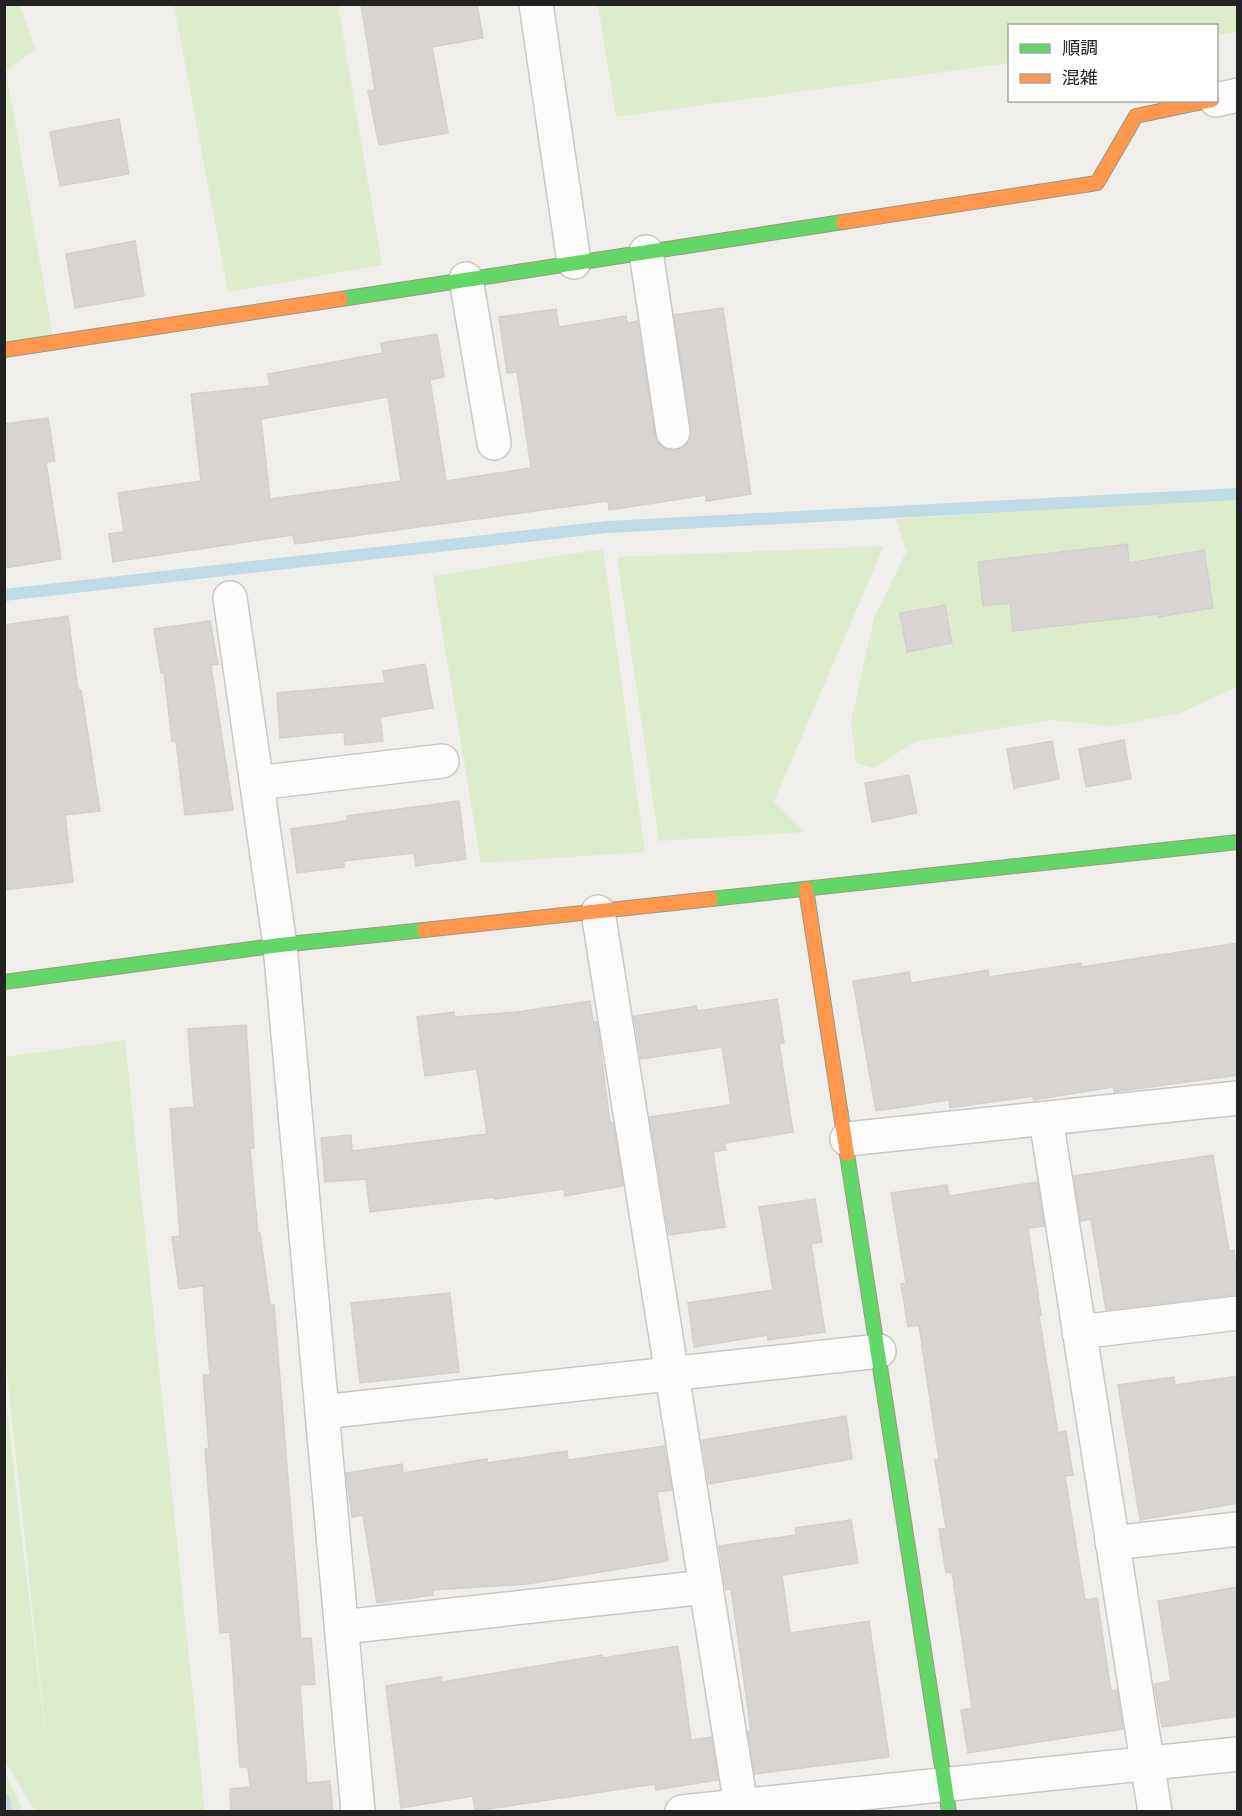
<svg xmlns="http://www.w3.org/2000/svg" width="1242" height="1816" viewBox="0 0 1242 1816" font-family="Lato,'Noto Sans JP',sans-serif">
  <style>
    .grass { fill: #ddeccb }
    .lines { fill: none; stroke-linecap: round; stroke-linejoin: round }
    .stream { stroke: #bfdbe3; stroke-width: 12 }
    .building { fill: #d7d4d2; stroke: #d3d0cc; stroke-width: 1.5; fill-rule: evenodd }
    .street-casing { stroke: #c9c8c7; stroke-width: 36 }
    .fast-casing { stroke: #999a82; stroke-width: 16 }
    .slow-casing { stroke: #999a82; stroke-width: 16 }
    .street { stroke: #fdfcfc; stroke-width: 33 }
    .fast { stroke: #63d668; stroke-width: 14 }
    .slow { stroke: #ff974d; stroke-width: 14 }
  </style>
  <rect width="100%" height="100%" fill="#f0eeeb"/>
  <!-- grass -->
  <g class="grass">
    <path d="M19 4 36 49 6 71 54 342 5 350 4 5Z"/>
    <path d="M1237 4V32L1217 35 1216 26H1010L1009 63 616 117 598 5Z"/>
    <path d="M174 5H338L382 265 228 292Z"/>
    <path d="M1237 498V687L1180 713 1112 726 1051 720 915 742 874 768 856 763 851 721 874 618 906 552 896 519Z"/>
    <path d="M884 546 774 801 805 832 659 841 617 557Z"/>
    <path d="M603 549 645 852 481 863 433 576Z"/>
    <path d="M125 1040 205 1811H35L4 1760 5 1396 49 1764 5 1354V1057Z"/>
    <path d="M4 1772H5L23 1811H5Z"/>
  </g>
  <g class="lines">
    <!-- stream -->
    <g class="stream">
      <path d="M4 595 607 527 1238 494"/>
      <path d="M4 1799 6 1812"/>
    </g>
  </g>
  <!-- building -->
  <g class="building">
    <path d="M361 4H477L483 38 432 47 448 133 379 145 368 91 375 90Z"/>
    <path d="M119 119 129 174 60 186 50 132Z"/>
    <path d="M135 241 144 296 75 308 66 254Z"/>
    <path d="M723 308 751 494 706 501V495L609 510 608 501 295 544 293 535 113 562 109 534 124 532 118 493 201 481 191 394 270 386 268 374 383 353 381 343 437 334 444 377 430 380 446 481 531 468 517 372 507 373 499 317 556 309 559 327 626 316 627 323 637 321 655 435 659 444 666 449 676 450 685 446 690 439 692 430 674 315ZM388 397 401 481 270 499 261 419Z"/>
    <path d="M48 418 55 461 46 462 61 559 4 568V424Z"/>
    <path d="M1127 544 1129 563 1204 550 1213 608 1159 617 1158 614 1013 631 1010 603 983 606 978 562Z"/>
    <path d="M945 605 952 643 907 652 900 613Z"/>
    <path d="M68 616 78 690H81L100 811 65 815 73 882 4 890V625Z"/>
    <path d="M210 621 218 664 211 665 233 810 185 815 176 741H172L164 672 161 673 154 629Z"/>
    <path d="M425 664 433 708 380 717 383 741 345 745 344 732 280 738 277 693 385 683 383 671Z"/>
    <path d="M1124 740 1131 779 1086 787 1079 749Z"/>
    <path d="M1052 741 1059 779 1014 788 1007 749Z"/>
    <path d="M909 775 917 813 872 822 865 783Z"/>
    <path d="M459 801 466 859 416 866 414 853 344 861V867L297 873 291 829 347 821V816Z"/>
    <path d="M1238 943V1075L1114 1092 1113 1087 1034 1100 1033 1096 950 1108 949 1100 876 1111 853 981 909 972 911 983 988 970 989 977 1081 963V967Z"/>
    <path d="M777 999 784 1043H779L793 1132 724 1143 726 1150 713 1152 725 1227 669 1235 650 1117 731 1105 722 1047 641 1059 634 1016 696 1006 697 1011Z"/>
    <path d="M590 1001 593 1022H597L610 1123H613L623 1186 565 1196 564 1189 495 1199V1197L370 1212 366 1179 325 1182 321 1138 351 1135 352 1151 487 1134 477 1069 425 1076 417 1017 454 1012 455 1017 517 1012Z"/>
    <path d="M246 1025 254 1148H250L258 1233H260L270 1305H274L301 1639 311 1638 315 1684 300 1685 307 1783 330 1781 333 1812H231L230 1789 250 1787 248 1767H240L230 1632 220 1633 205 1449H209L203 1375H210L203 1286 179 1289 172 1237 180 1236 170 1109 194 1107 188 1029Z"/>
    <path d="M1213 1155 1229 1251 1234 1250 1238 1294 1106 1310 1091 1219 1081 1221 1074 1176Z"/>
    <path d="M1037 1182 1044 1226 1028 1228 1041 1315 1039 1316 1058 1433 1066 1431 1073 1475 1065 1476 1085 1600 1097 1598 1111 1691 1117 1690 1123 1729 968 1753 961 1710 972 1708 952 1572 946 1573 939 1529 946 1528 935 1460H939L919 1325 908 1327 901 1284 906 1283 891 1193 947 1185 949 1196Z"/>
    <path d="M815 1199 822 1242 811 1244 825 1332 768 1340V1335L694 1347 688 1303 773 1290 759 1207Z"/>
    <path d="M450 1293 459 1372 360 1383 351 1303Z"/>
    <path d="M1238 1376V1503L1140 1520 1118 1385 1174 1377 1175 1385Z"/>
    <path d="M846 1416 852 1459 709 1484 702 1440Z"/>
    <path d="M664 1446 672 1490 657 1492 668 1561 527 1584 432 1590 433 1595 377 1603 363 1515 352 1517 346 1473 402 1464 403 1473 487 1459V1463L567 1451 568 1460Z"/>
    <path d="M851 1520 858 1563 782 1575 790 1633 869 1621 889 1757 755 1774 748 1731H751L731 1589 726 1590 719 1546 796 1535 795 1528Z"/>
    <path d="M1238 1587V1716L1162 1727 1154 1684 1171 1681 1158 1601Z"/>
    <path d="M678 1646 691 1740 711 1737 718 1780 656 1790 655 1784 475 1811 473 1796 401 1808 386 1686 442 1677V1682L602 1655 603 1658Z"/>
  </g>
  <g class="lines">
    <!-- street casing -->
    <g class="street-casing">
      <g id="street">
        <path d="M536 4 574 262"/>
        <path d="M1216 100 1238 95"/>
        <path d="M646 252 673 432"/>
        <path d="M466 279 494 443"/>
        <path d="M230 598 280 945 358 1812"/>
        <path d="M257 783 442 761"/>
        <path d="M598 912 742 1812"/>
        <path d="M1046 1119 1155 1812"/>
        <path d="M847 1139 1238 1098"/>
        <path d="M1079 1332 1238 1313"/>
        <path d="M322 1412 879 1351"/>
        <path d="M1112 1543 1238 1529"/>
        <path d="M342 1627 706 1587"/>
        <path d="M682 1812 1238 1754"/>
      </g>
    </g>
    <!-- fast casing -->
    <g class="fast-casing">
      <g id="fast">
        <path d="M341 299 843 222"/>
        <path d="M711 899 1238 842"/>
        <path d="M4 982 280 945 424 930"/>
        <path d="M847 1154 949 1812"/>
      </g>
    </g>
    <!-- slow casing -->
    <g class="slow-casing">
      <g id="slow">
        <path d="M843 222 1097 183 1136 116 1212 100"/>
        <path d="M4 350 341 299"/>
        <path d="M806 889 847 1154"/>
        <path d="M424 930 711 899"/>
      </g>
    </g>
    <!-- street -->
    <use href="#street" class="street"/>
    <!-- fast -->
    <use href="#fast" class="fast"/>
    <!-- slow -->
    <use href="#slow" class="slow"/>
  </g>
  <!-- border -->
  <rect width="1242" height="1816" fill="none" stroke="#222222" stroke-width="12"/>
  <!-- legend -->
  <rect x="1008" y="24" width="210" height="78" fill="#ffffff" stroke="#a7a7a7" stroke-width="1.5"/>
  <rect x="1020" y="44" width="30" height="9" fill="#63d668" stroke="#a7a7a7" stroke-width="1.5"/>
  <text x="1062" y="54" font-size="18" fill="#222222">順調</text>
  <rect x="1020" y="74" width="30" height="9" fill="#ff974d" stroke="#a7a7a7" stroke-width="1.5"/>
  <text x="1062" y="84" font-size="18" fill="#222222">混雑</text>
</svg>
